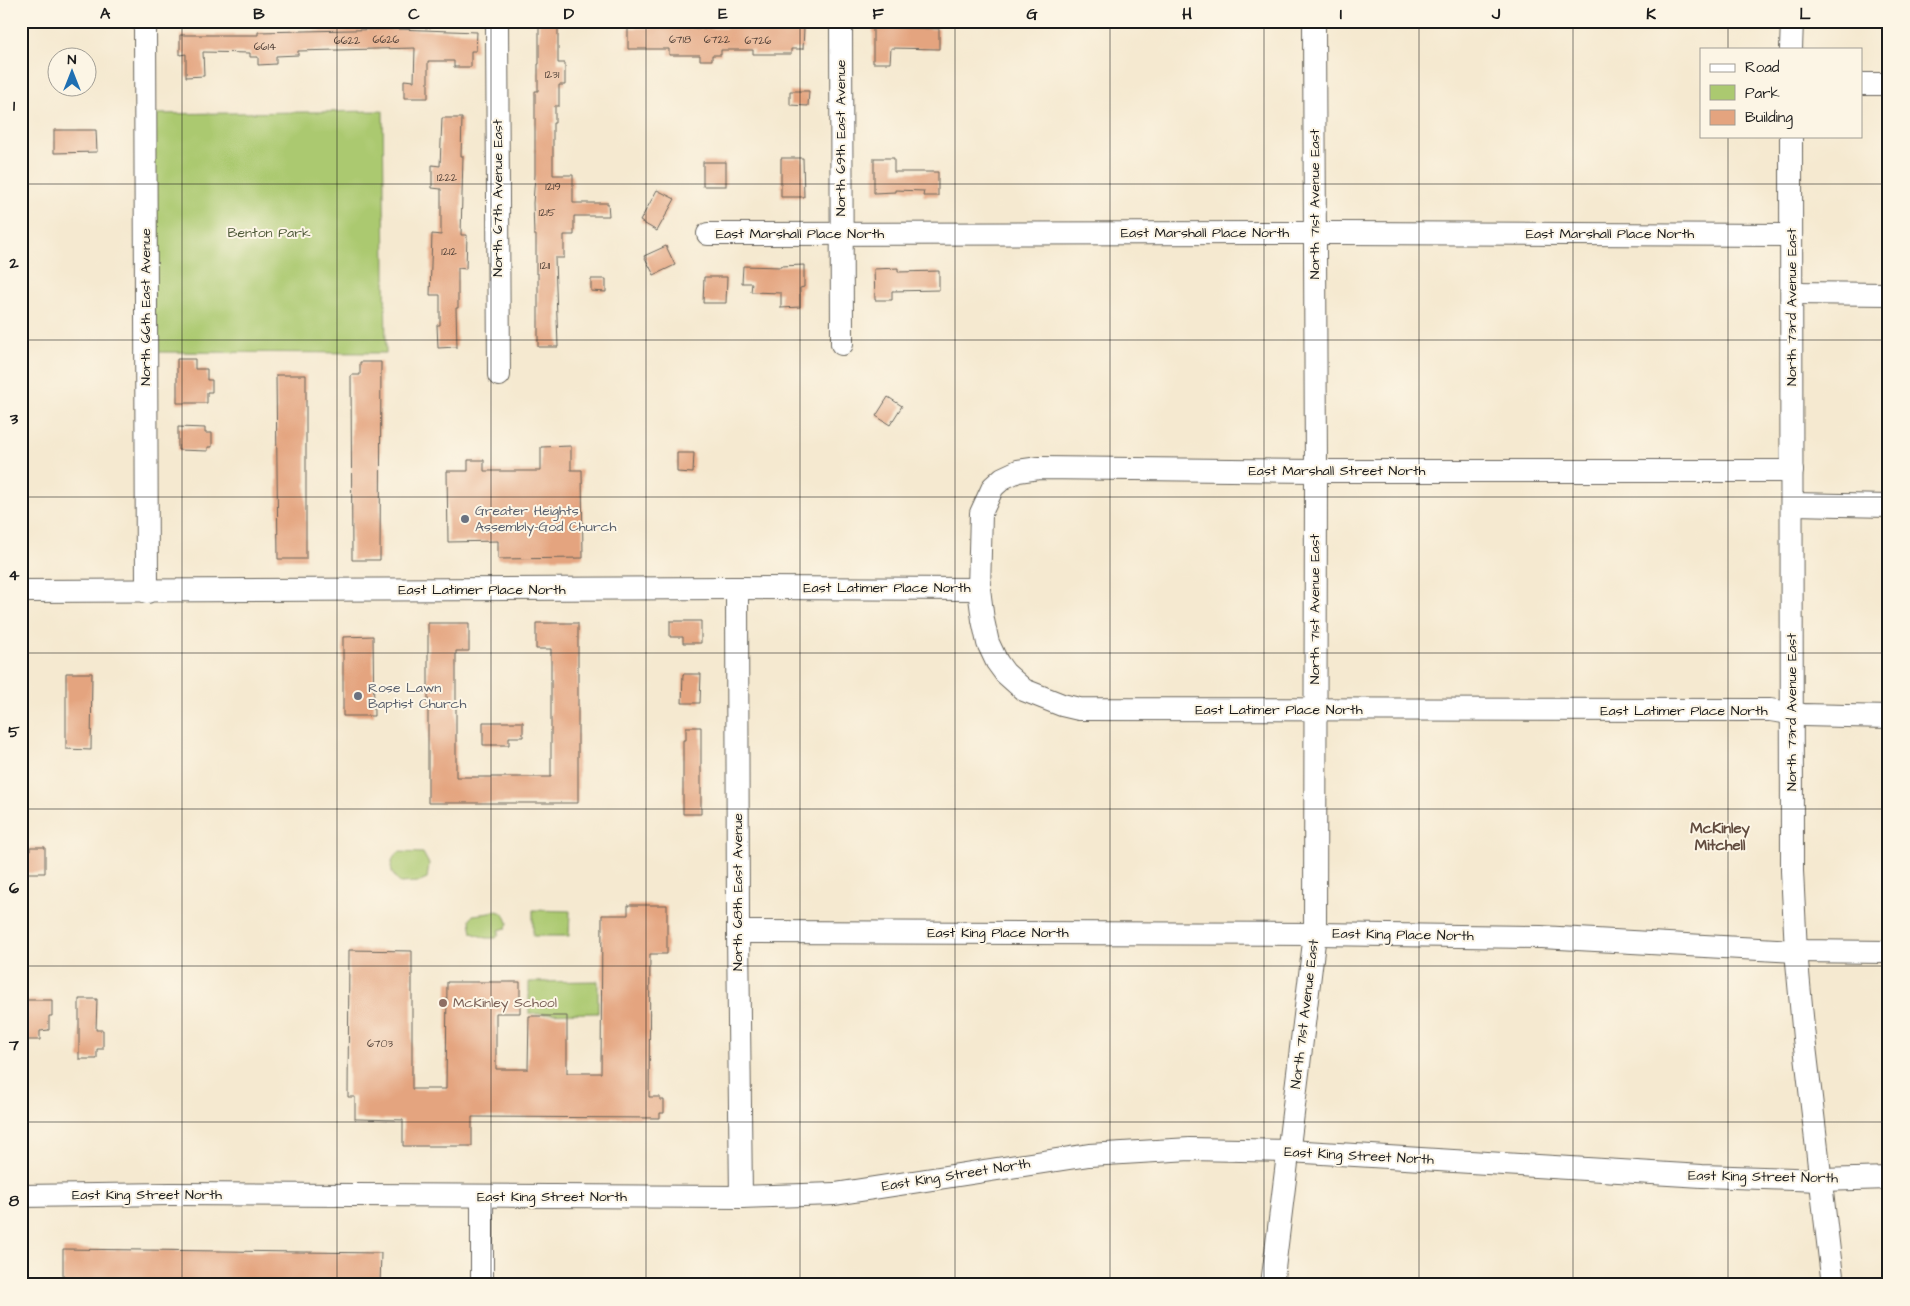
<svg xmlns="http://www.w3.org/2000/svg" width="1910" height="1306" viewBox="0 0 1910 1306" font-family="'Architects Daughter',sans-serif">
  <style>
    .green { fill: #abc970; stroke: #647246 }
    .building { fill: #e4a47f }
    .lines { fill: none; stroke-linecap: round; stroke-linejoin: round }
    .minor-casing { stroke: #68645b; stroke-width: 24 }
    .minor { stroke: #fff; stroke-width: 22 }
    .grid { fill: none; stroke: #1c1c1c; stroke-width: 1; stroke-opacity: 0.55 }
    .worship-dot { fill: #6b7280; stroke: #fcf5e5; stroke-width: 2 }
    .education-dot { fill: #8d6e63; stroke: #fcf5e5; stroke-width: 2 }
    .labels { text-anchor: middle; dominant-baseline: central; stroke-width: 4; stroke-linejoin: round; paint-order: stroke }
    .number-label { font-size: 11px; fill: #4e3e35 }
    .street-label { font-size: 14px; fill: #1c1c1c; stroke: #fcf5e5 }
    .park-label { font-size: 14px; fill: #4e5939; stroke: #fcf5e5 }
    .worship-label { font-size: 14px; fill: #5b616d; stroke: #fcf5e5; text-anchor: start }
    .education-label { font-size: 14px; fill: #785e54; stroke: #fcf5e5; text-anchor: start }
    .neighbourhood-label { font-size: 15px; font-weight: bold; fill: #624c3f; stroke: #fcf5e5 }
    .neatline { fill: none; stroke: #1c1c1c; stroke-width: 2 }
    .grid-label { font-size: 16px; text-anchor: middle; font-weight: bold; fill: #1c1c1c }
  </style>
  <rect width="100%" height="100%" fill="#fcf5e5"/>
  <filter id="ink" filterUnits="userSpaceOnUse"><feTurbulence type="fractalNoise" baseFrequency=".02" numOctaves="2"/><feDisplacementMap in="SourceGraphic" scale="10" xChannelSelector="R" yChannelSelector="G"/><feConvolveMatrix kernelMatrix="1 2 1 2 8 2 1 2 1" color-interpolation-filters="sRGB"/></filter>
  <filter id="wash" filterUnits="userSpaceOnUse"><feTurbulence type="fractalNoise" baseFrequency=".0096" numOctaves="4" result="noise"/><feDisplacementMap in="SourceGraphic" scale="20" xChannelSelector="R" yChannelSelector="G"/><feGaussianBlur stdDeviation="1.12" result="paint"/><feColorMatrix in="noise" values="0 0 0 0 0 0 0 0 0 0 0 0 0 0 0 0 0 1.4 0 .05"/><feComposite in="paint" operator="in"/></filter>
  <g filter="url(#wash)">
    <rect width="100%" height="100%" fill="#f5e9d0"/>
    <!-- green -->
    <g class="green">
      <path d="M383 111 386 353 153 352 154 114Z"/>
      <path d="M399 852 423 853 429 864 427 879 420 882 400 883C390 874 387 861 399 852Z"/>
      <path d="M533 910 570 911 569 936H533Z"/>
      <path d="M494 911C502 911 506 915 508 923L506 928 499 930V934L496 938H486L472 933 470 920 473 915 490 913Z"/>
      <path d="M598 981V1013L529 1014V982Z"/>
    </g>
    <g id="blocks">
      <!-- building -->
      <g class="building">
        <path d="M539 23H558V63H565V85H559V106H555V123H553V175H573V203H608L609 216H574V235H564V258H555L558 347H538V273H536V235H534L533 203 535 175V91H538V64H539Z"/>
        <path d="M873 27 939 29V49L891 48 890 63H873Z"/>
        <path d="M628 28H804L803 49H791V54H753V50H721V55H712V60H700V55H669V49H628Z"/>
        <path d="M397 29 477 32 476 51H471V67H454V61H428V98H404V80L414 81 415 48 298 51V55L276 56V64L258 65V57H250V53L203 52 204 76 186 77V54L180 55V35H258V32Z"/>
        <path d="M790 91H809L808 106 790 105Z"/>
        <path d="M442 118H462L461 156H463L461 235H467L466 269 458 268V308H456L457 347 438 348 437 325H440V295H430L432 234 441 235V189L432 188V165L440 166Z"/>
        <path d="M54 130H96L97 152 54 153Z"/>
        <path d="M781 158H803L804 197H781Z"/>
        <path d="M874 158H894V172H938V196H923L924 191 895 190V192L874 193Z"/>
        <rect x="703" y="162" width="23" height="24"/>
        <path d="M657 190 675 199 657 231 640 221Z"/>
        <path d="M666 246 675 265 654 275 644 256Z"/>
        <path d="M804 265V287L800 288V307L781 308V293L751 292 752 283H742L743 266 781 267V266Z"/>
        <path d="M898 268V272L939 271V290L892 291V300H875L874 269Z"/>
        <path d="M704 277H727L726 303H703Z"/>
        <path d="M591 279H606V292L591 291Z"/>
        <path d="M177 359H195V369H207V380H212V392H207V403H177Z"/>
        <path d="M360 362H381L380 560H352L351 375H360Z"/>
        <path d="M276 375H306V559H278Z"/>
        <path d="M888 397 902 406 890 425 876 416Z"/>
        <path d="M178 427 205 428V433H212V447H208V451L178 450Z"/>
        <path d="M571 446V470H582L583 558 498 559V541L448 542 447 471H468V460H484V471H541V447Z"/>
        <path d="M677 453H694L693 473 677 472Z"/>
        <path d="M670 621H701V643H683V637H670Z"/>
        <path d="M428 623H469V651H456V777H551V649H536V623H578V803H428Z"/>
        <path d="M373 636 374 716H343V637Z"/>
        <path d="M66 673H92L91 750 66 749Z"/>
        <path d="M683 674H701L700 703H682Z"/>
        <path d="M483 722H523V737H509V745H483Z"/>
        <path d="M686 727H701V814H683V740H686Z"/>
        <path d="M30 847H45V873H21V850L30 851Z"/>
        <path d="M628 905H667V954H650L649 1097H660V1100H664V1113H660V1118L472 1117V1146H403V1120L355 1119V1097H348L349 950 412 951V1089H446L447 982H520V1013H496V1069H528L529 1016H567V1073H601L602 915H628Z"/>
        <path d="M79 999H97L96 1030H103V1049H97V1059H79Z"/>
        <path d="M21 1000H52V1016H49V1030L40 1031V1040H24V1031H21Z"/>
        <path d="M63 1249 381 1253 380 1285H63Z"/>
      </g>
    </g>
  </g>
  <g filter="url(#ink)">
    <use href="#blocks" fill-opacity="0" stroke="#68645b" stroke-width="1"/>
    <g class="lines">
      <!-- minor casing -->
      <g class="minor-casing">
        <g id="minor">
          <path d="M145 21 147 592"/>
          <path d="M497 21 499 375"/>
          <path d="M841 21 842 344"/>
          <path d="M1791 49 1792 21"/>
          <path d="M1861 84H1889"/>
          <path d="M1791 136 1792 871 1796 951 1804 1038 1833 1285"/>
          <path d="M708 234 1334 233 1791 235"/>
          <path d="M1792 293 1889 294"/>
          <path d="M1792 471H1316L1039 468 1018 471 1003 478 993 487 981 513 979 589 983 620 988 643 997 662 1005 673 1024 690 1062 705 1079 709 1770 710 1803 715 1889 717"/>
          <path d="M1793 504 1889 506"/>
          <path d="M737 588 738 932 741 1197"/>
          <path d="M21 591 737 588 979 589"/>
          <path d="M738 932 1315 934 1541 937 1796 951 1889 952"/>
          <path d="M21 1196 171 1194 741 1197 835 1194 1089 1155 1190 1149 1289 1151 1702 1176 1821 1180 1889 1178"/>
          <path d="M482 1285V1197"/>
          <path d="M1272 1285 1315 934 1316 471 1314 21"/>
        </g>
      </g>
      <!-- minor -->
      <use href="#minor" class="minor"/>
    </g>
  </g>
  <!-- grid -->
  <path class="grid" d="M182 21V1285M337 21V1285M491 21V1285M646 21V1285M800 21V1285M955 21V1285M1110 21V1285M1264 21V1285M1419 21V1285M1573 21V1285M1728 21V49M1728 136V1285M21 184H1889M21 340H1889M21 497H1889M21 653H1889M21 809H1889M21 966H1889M21 1122H1889"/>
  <!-- markers -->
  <g class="worship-dot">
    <circle cx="465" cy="519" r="5"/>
    <circle cx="358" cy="696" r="5"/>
  </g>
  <circle class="education-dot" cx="443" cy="1003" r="5"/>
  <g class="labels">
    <!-- number labels -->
    <g class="number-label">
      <text x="386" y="39">6626</text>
      <text x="680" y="39">6718</text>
      <text x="717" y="39">6722</text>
      <text x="347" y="40">6622</text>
      <text x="758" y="40">6726</text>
      <text x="265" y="46">6614</text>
      <text x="552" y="74">1231</text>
      <text x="447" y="177">1222</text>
      <text x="553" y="186">1219</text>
      <text x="547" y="212">1215</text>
      <text x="449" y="251">1212</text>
      <text x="545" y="265">1211</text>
      <text x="380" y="1043">6703</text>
    </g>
    <!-- street labels -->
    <g class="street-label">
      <text transform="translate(841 138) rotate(-90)">North 69th East Avenue</text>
      <text transform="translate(498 198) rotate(-90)">North 67th Avenue East</text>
      <text transform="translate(1315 204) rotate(-90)">North 71st Avenue East</text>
      <text x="1205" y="233">East Marshall Place North</text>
      <text x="800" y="234">East Marshall Place North</text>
      <text x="1610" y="234">East Marshall Place North</text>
      <text transform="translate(146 307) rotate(-90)">North 66th East Avenue</text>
      <text transform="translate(1792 307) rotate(-90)">North 73rd Avenue East</text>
      <text x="1337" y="471">East Marshall Street North</text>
      <text x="887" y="588">East Latimer Place North</text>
      <text x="482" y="590">East Latimer Place North</text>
      <text transform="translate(1315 609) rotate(-90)">North 71st Avenue East</text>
      <text x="1279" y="710">East Latimer Place North</text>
      <text x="1684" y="711">East Latimer Place North</text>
      <text transform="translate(1792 712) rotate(-90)">North 73rd Avenue East</text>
      <text transform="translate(738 892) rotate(-90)">North 68th East Avenue</text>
      <text x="998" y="933">East King Place North</text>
      <text transform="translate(1403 935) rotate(1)">East King Place North</text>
      <text transform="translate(1305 1014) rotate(-83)">North 71st Avenue East</text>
      <text transform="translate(1359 1156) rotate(3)">East King Street North</text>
      <text transform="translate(956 1175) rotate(-9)">East King Street North</text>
      <text transform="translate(1763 1177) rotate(1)">East King Street North</text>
      <text x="147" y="1195">East King Street North</text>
      <text x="552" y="1197">East King Street North</text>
    </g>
    <!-- park labels -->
    <g class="park-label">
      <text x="269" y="233">Benton Park</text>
    </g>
    <!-- worship labels -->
    <g class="worship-label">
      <text x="475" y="511">Greater Heights<tspan x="475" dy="16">Assembly-God Church</tspan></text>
      <text x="368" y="688">Rose Lawn<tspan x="368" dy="16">Baptist Church</tspan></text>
    </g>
    <!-- education labels -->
    <g class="education-label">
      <text x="453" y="1003">McKinley School</text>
    </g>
    <!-- neighbourhood labels -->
    <g class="neighbourhood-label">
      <text x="1720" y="828">McKinley<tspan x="1720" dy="17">Mitchell</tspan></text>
    </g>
  </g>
  <!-- margin -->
  <rect width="1910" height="1306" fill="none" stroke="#fcf5e5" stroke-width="55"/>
  <!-- legend -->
  <rect x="1700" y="48" width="162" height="90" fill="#fcf5e5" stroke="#a29e95"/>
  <rect x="1710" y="64" width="25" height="8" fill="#ffffff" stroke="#a29e95"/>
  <text x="1745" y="72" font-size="15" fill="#1c1c1c">Road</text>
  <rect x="1710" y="85" width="25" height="15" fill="#abc970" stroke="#a29e95"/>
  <text x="1745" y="98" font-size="15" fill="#1c1c1c">Park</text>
  <rect x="1710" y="110" width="25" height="15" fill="#e4a47f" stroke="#a29e95"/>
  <text x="1745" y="122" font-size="15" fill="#1c1c1c">Building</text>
  <!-- north arrow -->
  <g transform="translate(72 72)"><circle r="24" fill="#fcf5e5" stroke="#a29e95"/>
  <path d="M0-4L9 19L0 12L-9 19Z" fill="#1f6fb2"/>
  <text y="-8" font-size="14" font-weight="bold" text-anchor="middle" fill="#1c1c1c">N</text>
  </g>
  <rect x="28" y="28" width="1854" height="1250" class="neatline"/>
  <g class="grid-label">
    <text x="105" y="19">A</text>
    <text x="259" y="19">B</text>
    <text x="414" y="19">C</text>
    <text x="569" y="19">D</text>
    <text x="723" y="19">E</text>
    <text x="878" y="19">F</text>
    <text x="1032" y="19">G</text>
    <text x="1187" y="19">H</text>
    <text x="1341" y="19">I</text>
    <text x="1496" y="19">J</text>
    <text x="1651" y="19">K</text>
    <text x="1805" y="19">L</text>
    <text x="14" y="111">1</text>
    <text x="14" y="268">2</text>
    <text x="14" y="424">3</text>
    <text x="14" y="580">4</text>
    <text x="14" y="737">5</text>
    <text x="14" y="893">6</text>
    <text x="14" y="1050">7</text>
    <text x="14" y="1206">8</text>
  </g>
</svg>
